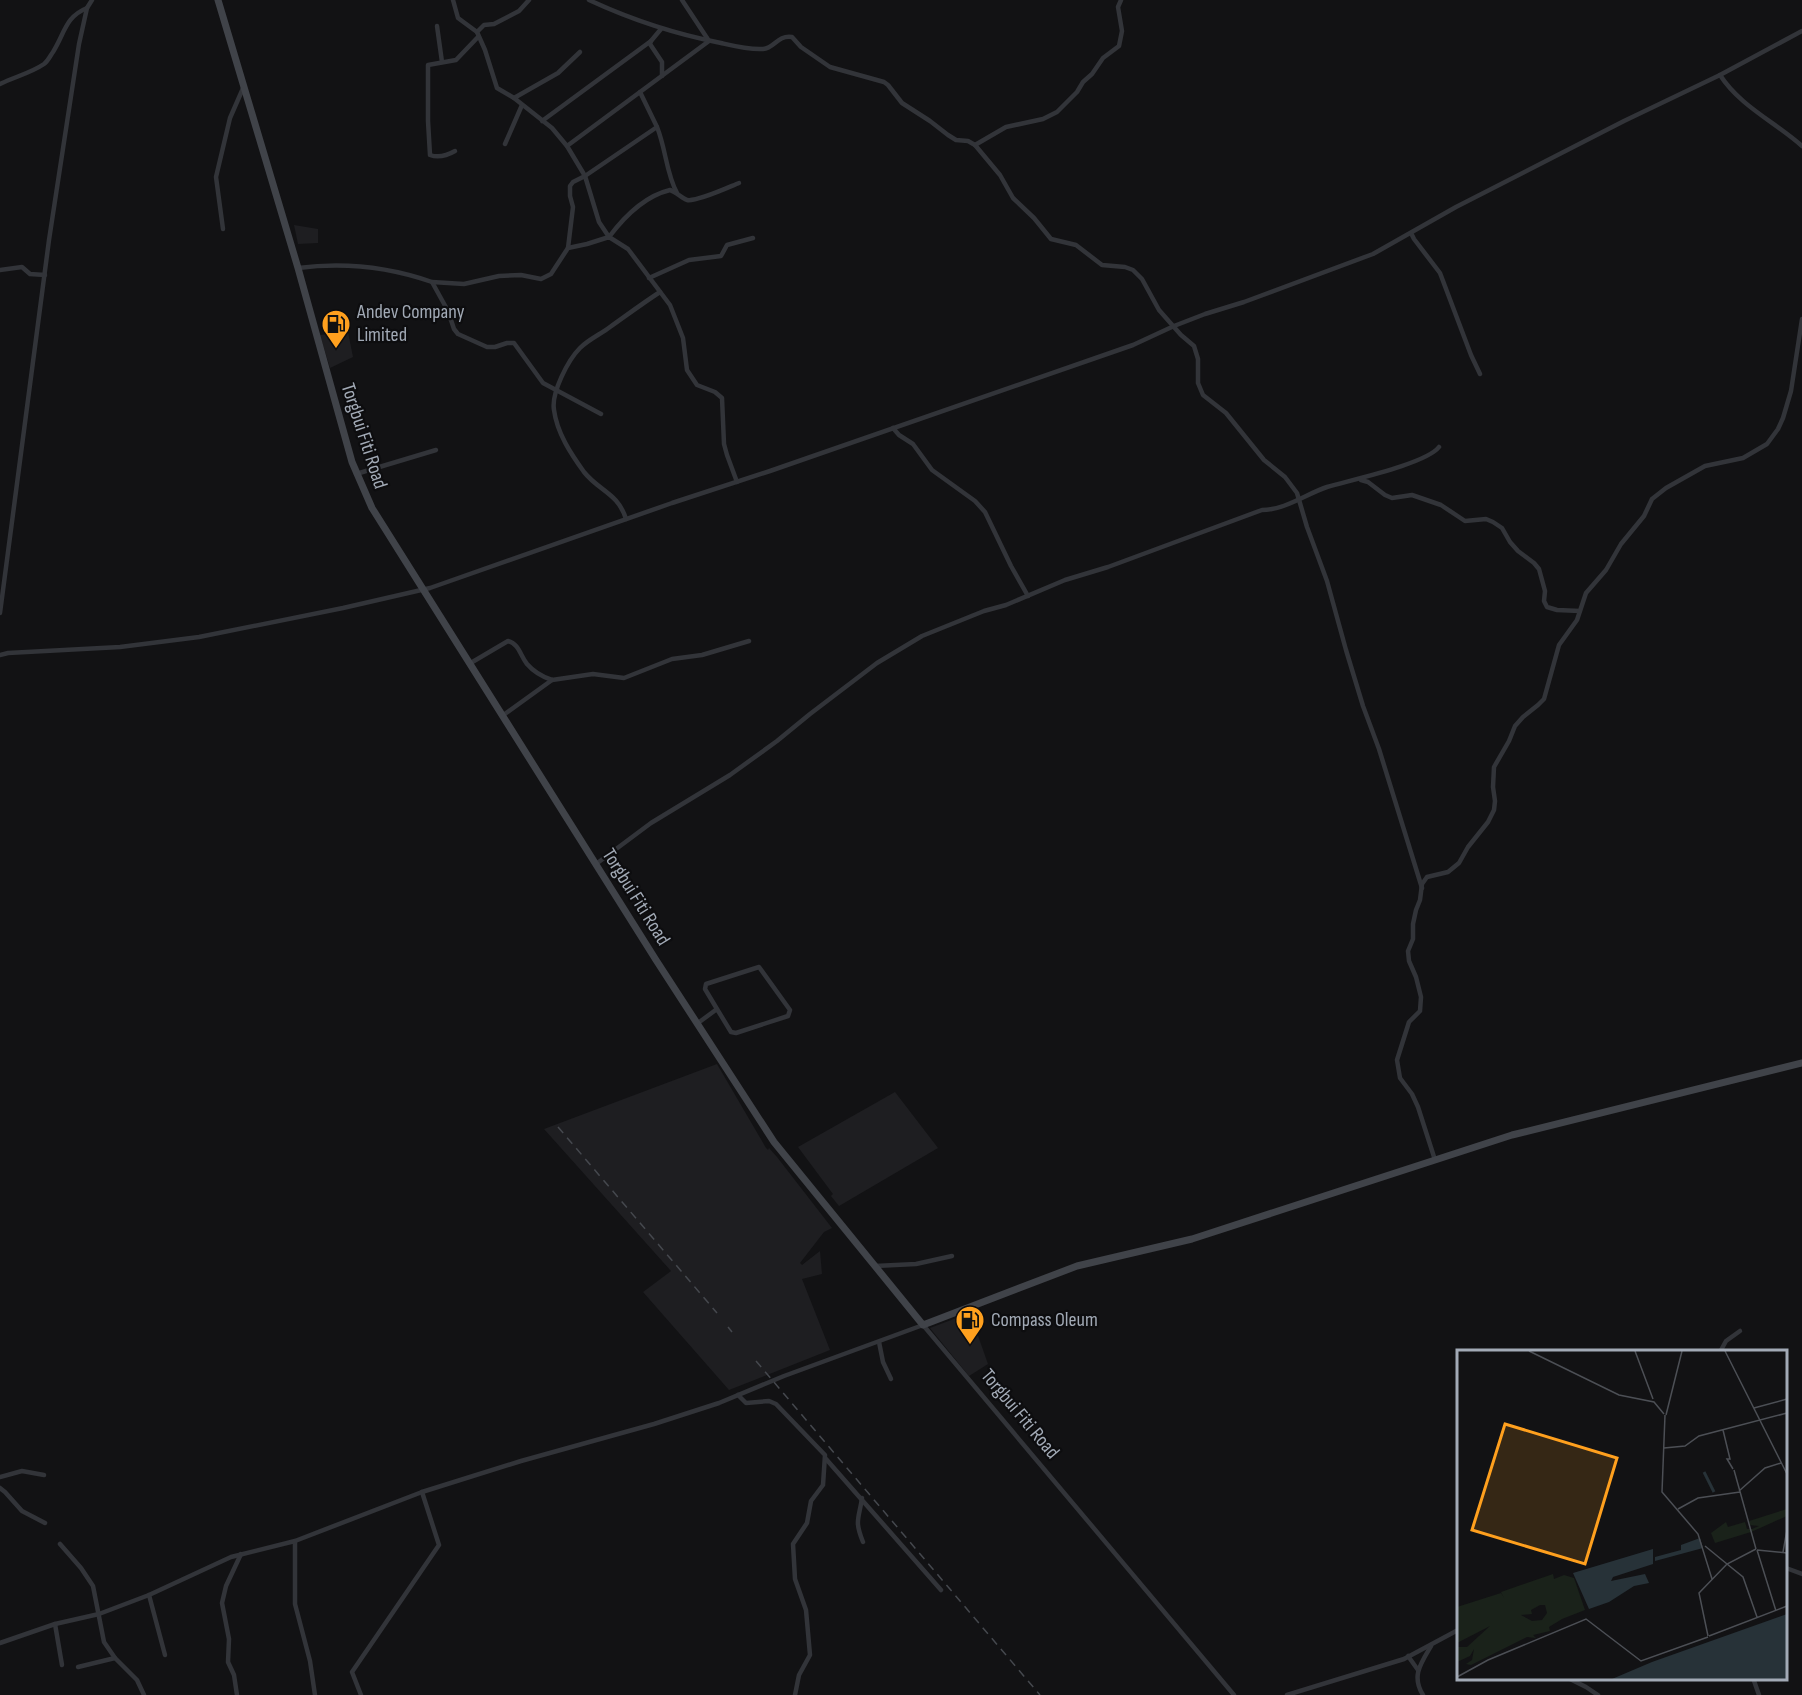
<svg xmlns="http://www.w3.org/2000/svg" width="1802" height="1695" viewBox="0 0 1802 1695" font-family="'Sofia Sans Condensed',sans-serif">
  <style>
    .built { fill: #1e1e21 }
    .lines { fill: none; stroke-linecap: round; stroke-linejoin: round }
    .street { stroke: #323439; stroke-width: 4.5 }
    .secondary { stroke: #404349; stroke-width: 7 }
    .rail { stroke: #45484e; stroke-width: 1.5; stroke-dasharray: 8 6; stroke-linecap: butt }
    .labels { text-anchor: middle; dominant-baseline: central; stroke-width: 4.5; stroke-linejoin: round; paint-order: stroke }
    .poi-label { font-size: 20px; fill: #a2aab6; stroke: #0d0d0f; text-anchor: start }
    .street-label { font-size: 20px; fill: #a2aab6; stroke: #0d0d0f }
    .inset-river { fill: none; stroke: #273238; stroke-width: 3 }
    .inset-road { fill: none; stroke: #4c4f55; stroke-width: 1.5 }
    .view { fill: #ffa01e; fill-opacity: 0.15; stroke: #ffa01e; stroke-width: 3 }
    .inset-edge { fill: none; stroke: #a2aab6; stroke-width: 3 }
  </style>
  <rect width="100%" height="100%" fill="#121214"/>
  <!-- built -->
  <g class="built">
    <path d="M294 225 318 229V243L298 244Z"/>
    <path d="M348 332 353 357 330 368 320 335Z"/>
    <path d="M717 1064 766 1148 768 1150 769 1148 777 1157 832 1228 824 1232 800 1263 802 1265 820 1251 822 1274 802 1279 830 1350 729 1390 643 1292 671 1271 544 1129Z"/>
    <path d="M895 1092 938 1148 839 1206 831 1196 833 1194 798 1147Z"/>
    <path d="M970 1313 988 1364 969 1376 930 1328Z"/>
  </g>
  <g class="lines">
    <!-- street -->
    <g class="street">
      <path d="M453 0 458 18 477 32"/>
      <path d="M589 0C632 20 675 34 721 43 734 46 750 50 763 49 775 48 777 35 792 37L801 47 830 67 884 82 888 85 902 103 930 121 948 135 956 140 968 141 975 145 1000 175 1013 198 1034 218 1051 239 1076 245 1102 265 1125 267 1133 270 1142 279 1159 310 1181 335 1194 346 1198 359V383L1203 395 1226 413 1264 460 1285 477 1297 493 1307 527 1327 581 1346 650 1363 706 1379 749 1422 888"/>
      <path d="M437 26 442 62"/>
      <path d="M661 29 651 41 650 44 662 62V76"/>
      <path d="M580 52 558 73 514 98 552 128 567 146 585 176 599 222 609 237C624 217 645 196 670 190 676 192 682 198 687 200 697 202 729 187 739 183"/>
      <path d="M1720 75C1740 106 1775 122 1802 146"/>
      <path d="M0 84C14 77 31 73 44 64 48 61 50 56 53 52 65 33 65 17 87 8"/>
      <path d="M514 98 497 88 485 50 477 32 484 25 494 24 519 11 529 0"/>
      <path d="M542 121 651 41"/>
      <path d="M657 127C666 149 666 173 677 193"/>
      <path d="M505 144 522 105"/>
      <path d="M975 145 1006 127 1043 119 1057 112 1077 92 1083 82 1092 74 1103 58 1119 46 1122 31 1118 7 1121 0"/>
      <path d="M567 146 709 41 682 0"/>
      <path d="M455 151C448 155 438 158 430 155L428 121V65L456 60 478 37"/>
      <path d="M223 229 216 177 230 118 244 86"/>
      <path d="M1411 233 1414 239 1440 273 1471 355 1480 374"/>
      <path d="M568 248 573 207 570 196V186L573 182 585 176 657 127 640 92"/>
      <path d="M298 268C344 262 389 267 432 282L448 311 454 329 458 334 487 347H495L507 343H514L543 383 601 414"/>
      <path d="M0 270 22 267 30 274 45 275"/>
      <path d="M649 278 689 260 721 256 727 245 753 238"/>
      <path d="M432 282 464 284 499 276 521 275 541 279 551 274 568 248 587 244 609 237 628 249 670 305 683 338 687 370 697 385 715 392 722 398 724 444 727 455 737 482"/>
      <path d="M893 428 899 435 913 444 932 470 975 501 985 512 1011 566 1028 596"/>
      <path d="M356 474 436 450"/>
      <path d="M1361 480 1368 482 1385 495 1392 498 1412 495 1441 505 1465 521 1486 519 1493 522 1502 528 1510 542 1518 551 1534 563 1539 569 1545 591 1544 601 1547 607 1557 610 1580 611"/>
      <path d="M626 519C618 493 599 491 584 472 571 454 557 433 554 410 551 393 568 360 580 348 589 339 601 334 610 327 627 315 643 303 660 292"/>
      <path d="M0 613 49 240 79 44 87 8 92 0"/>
      <path d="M0 655 8 653 120 647 199 637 343 608 430 588 672 503 770 471 1133 345 1174 326 1205 314 1244 302 1373 254 1456 207 1624 121 1720 75 1802 31"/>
      <path d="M469 664 508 641C519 644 520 655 527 664 533 671 543 677 552 680L593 674 624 678 672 659 702 655 749 641"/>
      <path d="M502 716 552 680"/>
      <path d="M596 864 651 823 730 775 777 741 810 714 877 663 922 636 984 611 1006 605 1065 580 1108 567 1262 510C1285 510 1306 494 1327 487 1350 480 1426 464 1439 447"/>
      <path d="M698 1023 717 1009 731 1032 736 1033 788 1016 790 1010 759 967 706 984 705 989 717 1009"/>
      <path d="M1435 1160 1418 1107 1412 1094 1400 1078 1397 1060 1409 1022 1420 1011 1421 997 1416 977 1409 961 1408 951 1413 939V924L1416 910 1420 900 1422 884 1427 877 1448 872 1459 863 1468 847 1488 822 1494 810 1495 801 1493 787 1494 767 1509 741 1515 726 1523 717 1538 705 1544 699 1559 645 1577 620 1586 593 1606 570 1621 544 1644 516 1652 499 1666 488 1705 466 1743 458 1767 444 1778 429 1783 418 1791 391 1802 319"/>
      <path d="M875 1266 916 1264 952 1256"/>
      <path d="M879 1342 883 1362 891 1379"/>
      <path d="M1720 1352 1726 1341 1740 1331"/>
      <path d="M738 1395 746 1403 769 1401 776 1404 825 1455 823 1485 811 1501 807 1523 793 1544 795 1579 806 1610 810 1655 799 1675 795 1695"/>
      <path d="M826 1459 941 1590"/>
      <path d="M0 1477 22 1471 44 1475"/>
      <path d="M0 1488 5 1492 22 1511 45 1523"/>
      <path d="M862 1498C859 1519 854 1520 863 1542"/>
      <path d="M295 1541V1604L310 1661 315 1695"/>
      <path d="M60 1544 81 1568 93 1586 104 1642 115 1658 137 1680 144 1695"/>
      <path d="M1786 1568 1802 1574"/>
      <path d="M149 1595 165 1655"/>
      <path d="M55 1624 62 1665"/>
      <path d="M0 1643 55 1624 99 1614 149 1595 231 1557 295 1541 422 1492 521 1461 654 1424 719 1403 784 1376 923 1325 1234 1695"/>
      <path d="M1408 1656 1418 1670"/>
      <path d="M78 1667 115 1658"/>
      <path d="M1568 1678 1586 1687 1598 1695"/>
      <path d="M1753 1678 1759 1695"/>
      <path d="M237 1695 234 1675 228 1662 229 1639 222 1603 226 1586 241 1554"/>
      <path d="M361 1695 352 1672 439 1545 422 1492"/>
      <path d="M1287 1695 1404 1659 1458 1630"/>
      <path d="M1423 1695C1411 1676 1421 1663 1431 1646"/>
    </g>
    <!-- secondary -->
    <path class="secondary" d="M218 0 298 268 352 462 372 508 656 960 774 1142 923 1325 1077 1266 1192 1239 1512 1135 1802 1063"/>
    <!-- rail -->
    <g class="rail">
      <path d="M558 1127 717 1313"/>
      <path d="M728 1327 732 1332"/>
      <path d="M756 1361 1040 1695"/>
    </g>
  </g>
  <!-- icons -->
  <defs>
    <g id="fuel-pin" transform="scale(1.5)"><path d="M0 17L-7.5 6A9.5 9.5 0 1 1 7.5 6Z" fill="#ffa01e" stroke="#0d0d0f"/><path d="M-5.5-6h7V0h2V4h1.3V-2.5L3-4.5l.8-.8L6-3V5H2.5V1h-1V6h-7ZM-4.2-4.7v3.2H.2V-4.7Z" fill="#111"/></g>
  </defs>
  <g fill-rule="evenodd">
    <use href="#fuel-pin" x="336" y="324"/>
    <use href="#fuel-pin" x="970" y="1320"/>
  </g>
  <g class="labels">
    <!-- poi labels -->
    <g class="poi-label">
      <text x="357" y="312">Andev Company<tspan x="357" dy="23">Limited</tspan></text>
      <text x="991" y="1320">Compass Oleum</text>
    </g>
    <!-- street labels -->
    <g class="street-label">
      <text transform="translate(364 436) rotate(72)">Torgbui Fiti Road</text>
      <text transform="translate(636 897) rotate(58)">Torgbui Fiti Road</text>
      <text transform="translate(1020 1414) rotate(50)">Torgbui Fiti Road</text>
    </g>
  </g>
  <!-- overview -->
  <g transform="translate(1457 1350)">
    <rect width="330" height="330" fill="#121214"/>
    <path d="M330 159V166L294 182 258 193 254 183 269 172 271 177 288 172 290 179H295L302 176 293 175 292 171ZM96 224 97 229 107 225 117 228 128 260 105 269 92 277 93 281 76 285 79 288 70 287 14 315 9 314 15 310 17 299 13 306 0 312V297H10L33 276 0 293V257L44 243 47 248 44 242ZM83 255H88L90 263 85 270 75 271 64 265 75 264 74 260Z" fill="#1a221a" fill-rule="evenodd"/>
    <path d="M243 188 246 198 198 211V207L224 200V195ZM196 199V214L156 227 154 231 188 224 192 233 177 236 152 252 132 259 116 223ZM330 264V329H155L195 312Z" fill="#273238"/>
    <path class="inset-river" d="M247 122 257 142"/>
    <path class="inset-road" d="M72 1 162 45 197 52 207 64M178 1 196 49M268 1 330 124M297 58 330 49M208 65 205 142 241 184 255 229M209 65 225 1M266 80 273 109H270L276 119M207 98 228 96 242 86 330 63M277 120 299 199M282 141 308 118 324 113M221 159 241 148 283 142M248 196 270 214M300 200 319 261M300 200 330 203M326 202 330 180M270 214 286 227 300 267M251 286 242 243 270 214 299 199M252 286 330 256M0 327 31 310 129 269 184 311 251 287"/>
    <path class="view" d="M48 74 160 108 128 214 15 180Z"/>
    <rect width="330" height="330" class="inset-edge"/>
  </g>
</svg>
